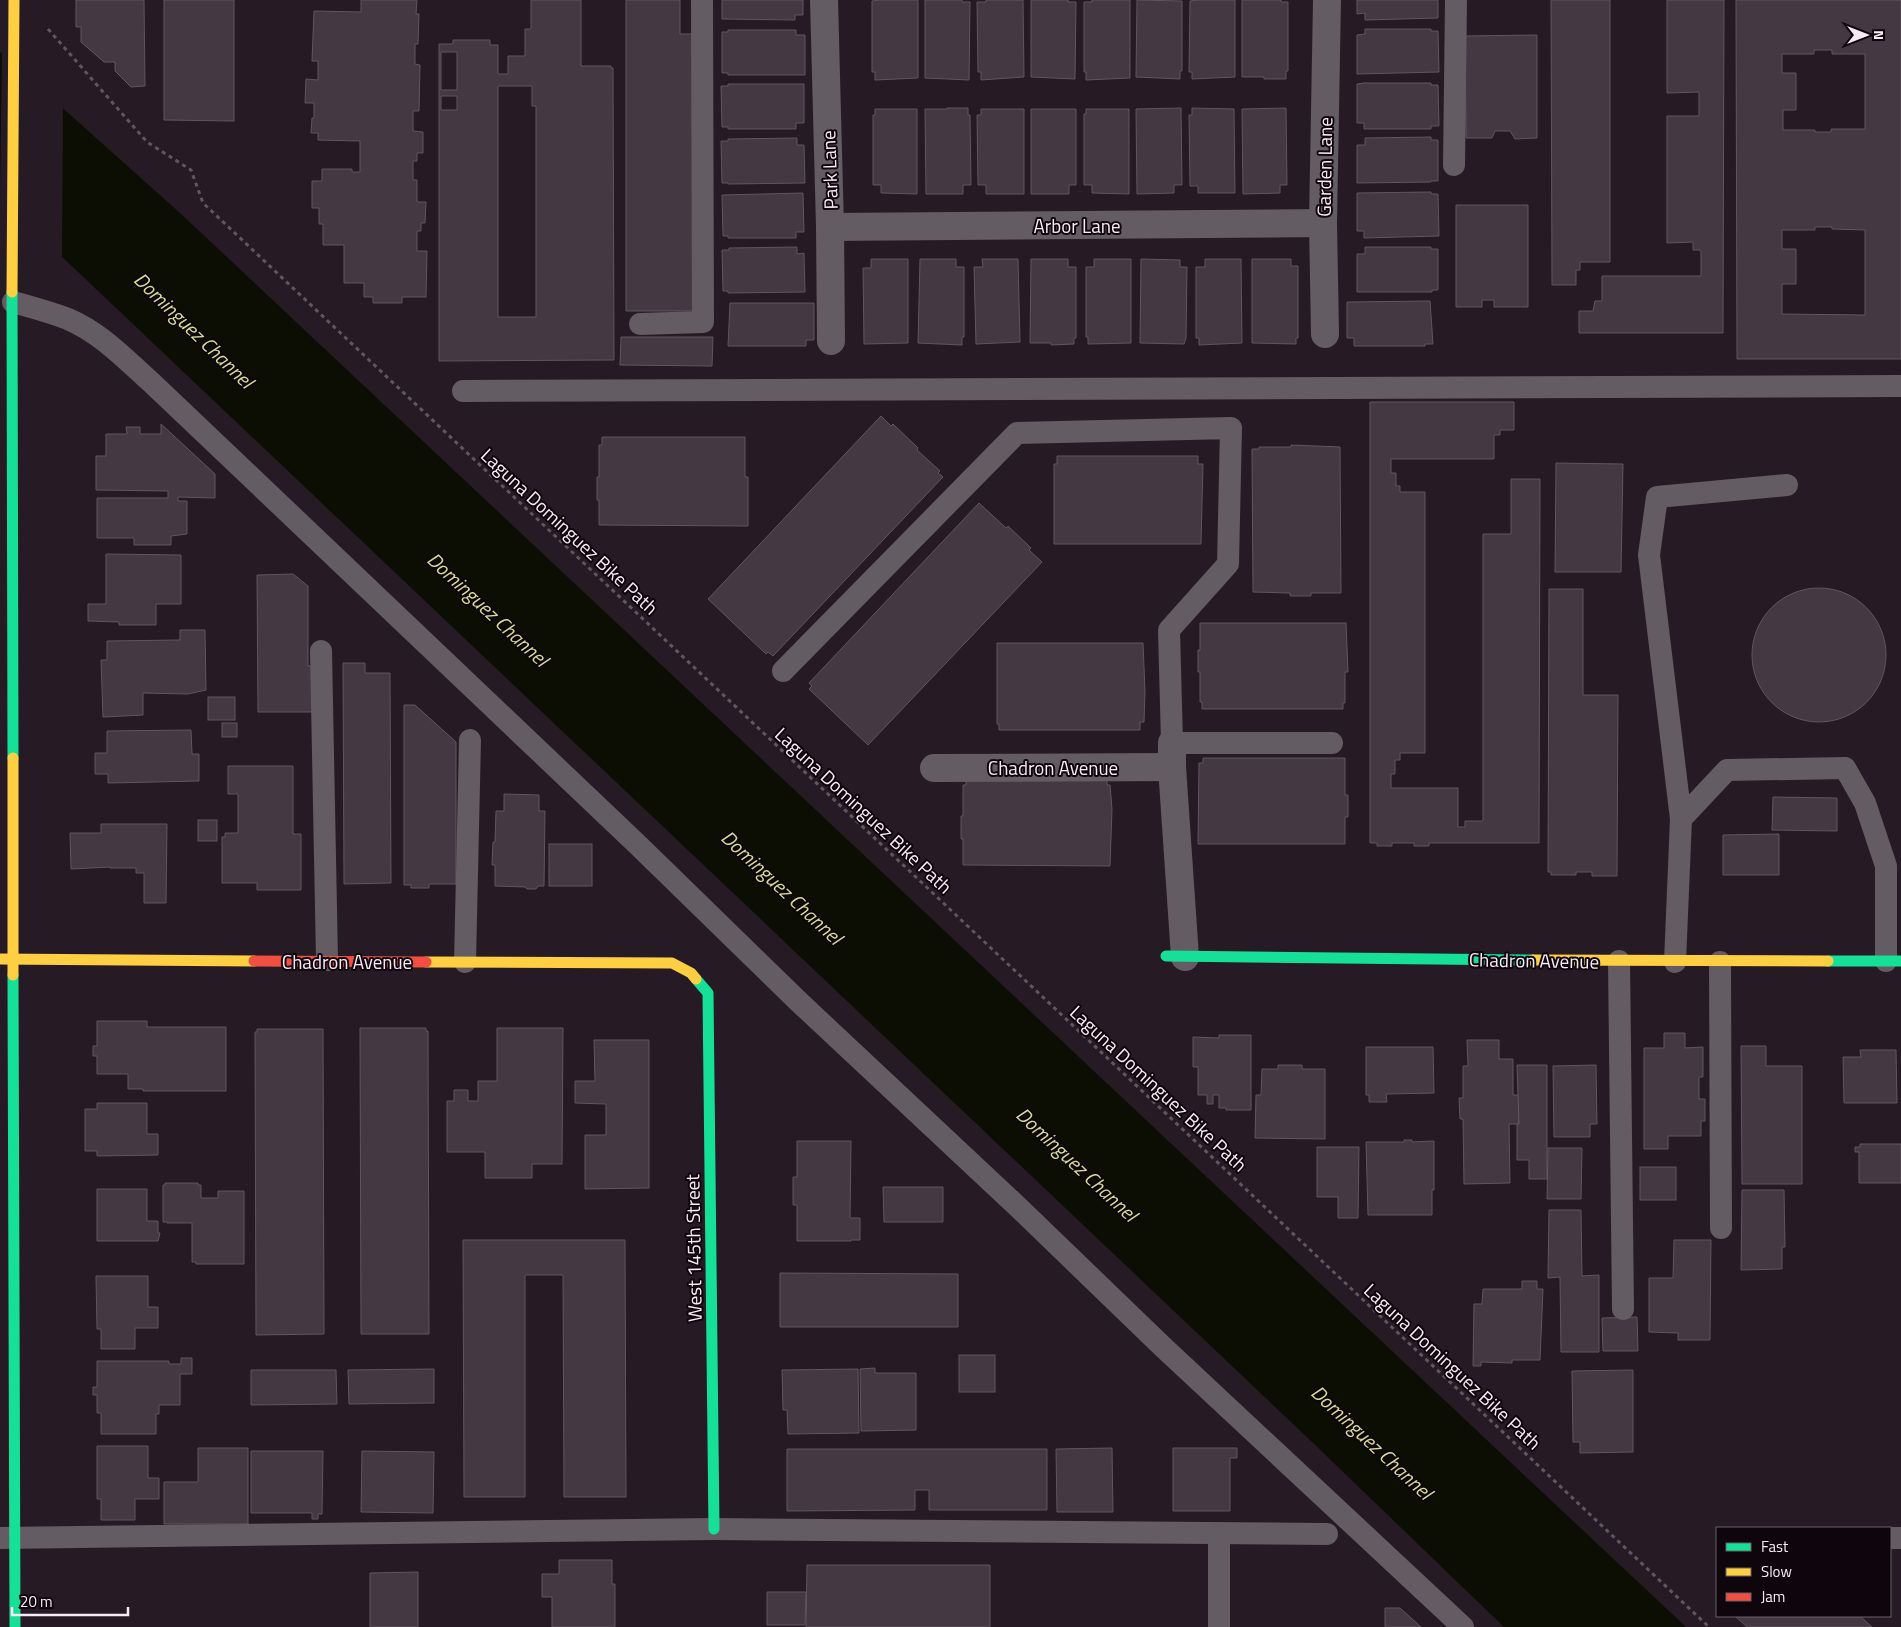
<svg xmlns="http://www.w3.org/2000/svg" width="1901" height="1627" viewBox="0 0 1901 1627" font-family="'Titillium Web',sans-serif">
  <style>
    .water { fill: #0d0e03 }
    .pier { fill: #261b24 }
    .building { fill: #443942; stroke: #60565e; fill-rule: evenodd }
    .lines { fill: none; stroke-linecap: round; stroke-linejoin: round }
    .path { stroke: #5f575e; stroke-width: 3; stroke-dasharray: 4 4; stroke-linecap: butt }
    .lane { stroke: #635c62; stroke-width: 22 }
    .street { stroke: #635c62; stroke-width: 28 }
    .fast { stroke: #16e098; stroke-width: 11 }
    .slow { stroke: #ffcf43; stroke-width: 11 }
    .jam { stroke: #f24e42; stroke-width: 11 }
    .labels { text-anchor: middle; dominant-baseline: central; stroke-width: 4; stroke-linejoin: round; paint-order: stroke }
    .street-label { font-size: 19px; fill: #f8eaf5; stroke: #0e060c }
    .water-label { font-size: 20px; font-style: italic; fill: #d3dd96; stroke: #0e060c }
  </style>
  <rect width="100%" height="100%" fill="#261b24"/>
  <!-- water -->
  <path class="water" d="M0 52 180 213 1686 1627H1504L1311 1441 0 198Z"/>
  <!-- pier -->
  <path class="pier" d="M2 50 63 105 62 260 0 201Z"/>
  <!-- building -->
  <g class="building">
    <path d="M76 0H144L145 86 131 87 115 71V62H104L81 42V27H76Z"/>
    <path d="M164 0H234V121L164 120Z"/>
    <path d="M361 0H417L416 14H419L418 44H415V64L420 65 419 111H413V131L423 132V153H417V161H413V180H417V202H426L425 223H421V231H417V251H427L426 297H402V303H373V297H364V283H344V245H323V224H319V208H312V181H322V169H352V172H360V141L318 140V133H311L312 118H314V103H305L306 79 318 80V61H312L314 11 361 12Z"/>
    <path d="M531 0H581V66H611V68H613L614 360 439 361V44H453V40H490V45H498V74H508V56H525V29H531ZM441 52H457V90H441ZM498 86H532V106H536V317H498ZM441 96H457V110H441Z"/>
    <path d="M626 0H680V34H692L695 311H626Z"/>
    <path d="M722 0H803V15H795V20L722 19Z"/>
    <path d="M880 0H918V78L875 80V72H872V1Z"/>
    <path d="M925 0H962V2H970L969 80 925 78Z"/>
    <path d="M986 0H1023L1024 77 981 80V72H978L977 2H986Z"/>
    <path d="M1031 0H1068V2H1076L1075 79 1031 77Z"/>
    <path d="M1092 0H1130V78L1086 80V72H1084V2H1092Z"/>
    <path d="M1137 0 1182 1V71H1180V79L1136 77Z"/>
    <path d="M1198 0H1235V77L1192 79V72H1189L1190 1Z"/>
    <path d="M1242 0H1281V2H1288V71H1286V79H1264V77H1242Z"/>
    <path d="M1357 0H1438V18L1365 20V13L1357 14Z"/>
    <path d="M1551 0H1610V262H1580V270H1576V285H1552Z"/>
    <path d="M1667 0H1724L1723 333H1579V311H1593L1595 301H1602V276H1701V252L1700 250H1693V242L1667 243V116H1699V92L1667 93Z"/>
    <path d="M1736 0H1901V359H1737ZM1814 50H1832V54H1865V129H1831V132H1815V130H1783V110H1796V73H1782V54H1814ZM1815 227H1832V229L1865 230V315L1782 314V284H1796V249H1782V230H1815Z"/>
    <path d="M1365 29H1431V31H1438L1439 72 1357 74V35L1365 34Z"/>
    <path d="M728 30H796V35H805V75H728V73H722V32H728Z"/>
    <path d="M1537 35V138L1515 139 1510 131H1495L1492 138H1466L1465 36Z"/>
    <path d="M1364 83H1431V85H1438L1439 126H1431V129H1364V123H1357V84Z"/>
    <path d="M728 84H804V123H796V129H728V127H722L721 86H728Z"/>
    <path d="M947 108H968V115H970L971 185H963V194H926L925 109H947Z"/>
    <path d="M1181 108 1182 185H1174V193L1137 194 1136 109Z"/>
    <path d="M1192 108 1234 109 1235 193H1198V186H1190L1189 115H1192Z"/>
    <path d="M1286 108 1287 185H1280V193L1243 194 1242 109Z"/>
    <path d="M875 109H917V194L881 193V185H873V115H875Z"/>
    <path d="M981 109H1024V194H986V185H978L977 115H981Z"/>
    <path d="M1031 109H1076V185H1069V194H1031Z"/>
    <path d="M1086 109H1129V194L1092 193V185H1084V114H1086Z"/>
    <path d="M1431 137V140H1438V181H1431V182L1357 183V145H1365V138Z"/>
    <path d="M797 138V145H804L805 183 728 184V183H722L721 141H728V139Z"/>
    <path d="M1431 192V194H1438L1439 236 1364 238V231H1357V193Z"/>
    <path d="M803 193 804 232H796V238H728V236H723L722 195Z"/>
    <path d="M1456 205H1528V307H1494V300H1482V307H1456Z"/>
    <path d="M797 247V254L804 253 805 292 728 293V291H723L722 250H729V248Z"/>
    <path d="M1365 247H1431V249H1438V290H1432V292H1357V254H1365Z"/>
    <path d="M871 259H908V343L864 344 863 268H871Z"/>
    <path d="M920 259H956V267H964V337H962V345L918 343Z"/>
    <path d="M982 259H1018L1020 342 976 344 974 267H983Z"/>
    <path d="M1031 259H1068V267H1076V338H1074V344L1051 345V343H1030Z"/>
    <path d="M1094 259H1131V343L1088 344V337H1086V267H1094Z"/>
    <path d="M1141 259 1180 260V267H1187L1186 338 1184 344 1140 343Z"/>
    <path d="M1205 259H1241L1242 343 1199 345V338H1196V267H1205Z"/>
    <path d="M1252 259H1291V266H1298V338H1296V344L1252 343Z"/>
    <path d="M1430 301 1433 344H1425V346H1354V338H1347V302Z"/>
    <path d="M730 303H814V340H806V346H728Z"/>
    <path d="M621 337H713L712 366 620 365Z"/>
    <path d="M1370 402H1514V430H1500V435H1494V459H1391V473H1396V486H1400V492H1425V753H1400V760H1395V774H1391V788H1458V827H1465V821H1483V534H1511V479H1540L1539 843H1429V846H1414V843H1392V846H1377V843H1370Z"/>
    <path d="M881 416 891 426 893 424 918 448 917 450 940 471 938 473 943 477 773 656 768 652 766 654 708 599Z"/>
    <path d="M161 424 215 474V498L178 497V501H187V534L171 536V545H134V538H97V498H168V491L96 490V456H106V434H127L126 427H140V434H161Z"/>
    <path d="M602 437H745V477H748V526L599 525V500H597V477H599V445H602Z"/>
    <path d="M1291 445 1340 447 1341 593H1311V596H1290V593L1253 592 1252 449H1259V447H1291Z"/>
    <path d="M1057 456H1198V464H1203L1201 544H1054V464H1057Z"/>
    <path d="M1556 463 1623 464 1621 572H1555Z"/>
    <path d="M979 503 1006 528 1008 526 1031 548 1029 550 1042 562 868 745 809 689 812 686 809 683Z"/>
    <path d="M106 554 181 555V604H156V625H119V622L88 621V604H106Z"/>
    <path d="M293 574 308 586V666H312V712H258L257 575Z"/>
    <circle cx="1819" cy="655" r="67"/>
    <path d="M1549 589H1583V695H1618L1617 876H1592V872H1576V875H1551V872H1548Z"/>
    <path d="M1200 623H1346L1348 672H1345V703H1343V709H1202V702H1200V672H1198V650H1200Z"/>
    <path d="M180 630H205L206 690 188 694 143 693V715L103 717 101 660H107V641L180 640Z"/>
    <path d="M997 643H1143L1145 692 1144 722H1140V730H999V724H997Z"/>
    <path d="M343 663H365V673H390L391 883 344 884Z"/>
    <rect x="208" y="697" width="27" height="23"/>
    <path d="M404 705H415L456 742V884H429V888H411V885H404Z"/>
    <rect x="222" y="723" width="15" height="14"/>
    <path d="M191 730 192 754H199V781L108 783V774H95V753H107V731Z"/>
    <path d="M1203 758H1345V795H1348V817H1345V844H1198L1199 763H1203Z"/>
    <path d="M228 766H293V834H301V890H257V883H222V837H225V833H238V794H228Z"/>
    <path d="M966 777 1107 778V785H1110L1112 809 1110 866 963 865V839H961V816H963V785H966Z"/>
    <path d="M504 794 539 795V811H545L544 886H538L536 889H527L525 887 495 886V865H492L493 842H495L496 811H504Z"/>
    <path d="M1773 797 1837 798V831L1772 830Z"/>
    <rect x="198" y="820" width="19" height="21"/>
    <path d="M101 824H167L166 903H144V873H136V868H110V867L71 869 70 833H101Z"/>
    <path d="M1779 834V875H1723V835Z"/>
    <rect x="549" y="844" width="43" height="42"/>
    <path d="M97 1021H147V1027H226V1091H143V1089H128V1074H97V1056H93V1046H97Z"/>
    <path d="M360 1028H426V1031H428L429 1334H361Z"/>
    <path d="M497 1028H563L562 1164H532V1178H485V1152H447V1101H454V1090H468V1101H478V1081H497Z"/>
    <path d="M257 1029H323L324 1334 256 1335 255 1032H257Z"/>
    <path d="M1664 1033H1685V1048L1703 1047V1077H1699V1099H1705V1121H1701V1136H1668V1149H1644V1048H1664Z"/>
    <path d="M1219 1035H1251V1110H1226V1108H1219V1095H1213V1104H1207V1095H1198V1067H1193V1037L1219 1038Z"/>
    <path d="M594 1040H649V1188L585 1189V1135H606V1104L575 1103V1081H595Z"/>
    <path d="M1467 1040H1499V1059H1513V1095H1519V1124H1509L1510 1183 1464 1184 1463 1119H1460L1459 1098H1463V1066H1468Z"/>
    <path d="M1741 1046H1766V1066H1802V1184H1742Z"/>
    <path d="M1366 1047H1433L1434 1093 1386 1094 1387 1102H1369V1095H1366Z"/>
    <path d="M1860 1050H1896L1897 1103H1844L1843 1057H1861Z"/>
    <path d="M1278 1065H1302V1069H1325V1139L1255 1138 1256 1095H1261L1262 1069H1278Z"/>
    <path d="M1517 1065H1547V1179H1529V1160H1517V1124H1519Z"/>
    <path d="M1596 1065 1597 1124H1590V1137H1554L1553 1066Z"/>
    <path d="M97 1103H147V1134H158V1155L97 1156V1151H85V1109H97Z"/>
    <path d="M1404 1140H1412V1142L1434 1141V1190H1432V1215H1368L1366 1142H1404Z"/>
    <path d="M797 1141H851L850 1218H860V1240H851V1241H797V1205H793V1177H797Z"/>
    <path d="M1860 1144H1901V1183H1859V1152H1855V1147H1860Z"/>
    <path d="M1317 1147H1359L1358 1218H1338V1197H1317Z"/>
    <path d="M1548 1148H1582L1581 1199H1547Z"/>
    <rect x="1640" y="1167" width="36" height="33"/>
    <path d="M165 1183H198V1185H201V1198H218V1191H244V1264H196V1262H192V1223H167V1222H163V1185H165Z"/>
    <path d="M883 1187H943V1222H884Z"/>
    <path d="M97 1189H147V1221H158V1233H160L158 1241H97Z"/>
    <path d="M1742 1190H1784L1785 1247H1782V1269L1741 1270Z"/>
    <path d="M1549 1210H1581L1582 1276 1599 1275V1352H1561L1560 1277 1548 1278Z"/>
    <path d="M463 1240H625L626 1497H564L563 1275H525V1497H464Z"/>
    <path d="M1674 1240H1711L1710 1340H1678V1333L1649 1332V1278H1673Z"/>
    <path d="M780 1273 958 1274V1327H780Z"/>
    <path d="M96 1276H148V1307H158V1328H135V1349H101V1329H97Z"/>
    <path d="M1522 1281H1537V1289H1543L1540 1360H1512V1363L1481 1362V1366H1473L1474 1304H1482L1483 1289H1522Z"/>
    <path d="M1637 1317 1638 1351H1603L1602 1318Z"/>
    <rect x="959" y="1355" width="36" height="37"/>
    <path d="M181 1358H192V1374H180V1405H159V1414H156V1434H101V1413H97V1395H93V1387H97V1361H169V1364H181Z"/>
    <path d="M875 1368V1373H916V1430L861 1431 860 1369Z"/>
    <path d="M434 1369V1403L349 1404 348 1370Z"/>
    <path d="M858 1369 859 1433 788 1434 787 1410H783L782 1370Z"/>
    <path d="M251 1370H336L337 1404 251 1405Z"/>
    <path d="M1633 1370V1452L1580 1453V1442H1573L1572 1371Z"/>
    <path d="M97 1446H148V1478H159V1499H135V1520H101V1499H97Z"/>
    <path d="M198 1448H248V1524H164V1482H198Z"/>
    <path d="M1112 1448 1113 1512H1057L1056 1449Z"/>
    <path d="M1173 1448H1237V1458H1230V1511H1173Z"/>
    <path d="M787 1449H1047V1510H929V1490H915V1510L787 1511Z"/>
    <path d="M251 1451H323L322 1514H318V1519H312V1513H251Z"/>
    <path d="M362 1451 434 1452 433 1513 361 1512Z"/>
    <path d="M559 1560H612V1584H615V1627H552V1597H542V1574H559Z"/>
    <path d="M807 1565H990V1627H806Z"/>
    <path d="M418 1572V1627H370V1573Z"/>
    <path d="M767 1592H806L805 1625H767Z"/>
    <path d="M1385 1608H1400L1421 1627H1385Z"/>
    <path d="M1735 1616H1860L1872 1627H1747Z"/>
  </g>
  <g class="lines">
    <!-- path -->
    <path class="path" d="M48 29 147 142 191 170 203 203 1709 1627"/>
    <!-- lane -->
    <g class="lane">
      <path d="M1454 165 1456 0"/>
      <path d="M13 302C31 307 50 312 68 319 101 333 126 360 153 384L639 846 798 1001 1018 1207 1163 1347 1463 1627"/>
      <path d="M640 324 703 322 702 0"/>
      <path d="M463 391 1901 386"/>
      <path d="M321 651 327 960"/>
      <path d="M783 671 1017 433 1231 428 1228 564 1169 630 1172 743H1332"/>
      <path d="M1681 819 1649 555 1657 497 1787 485"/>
      <path d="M1619 961 1623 1309"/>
      <path d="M465 962 470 740"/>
      <path d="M1675 962 1681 819 1727 770 1845 768 1865 803 1886 866V961"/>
      <path d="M1720 962 1721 1228"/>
      <path d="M0 1538 714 1529 1327 1534"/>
      <path d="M1890 1538H1901"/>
      <path d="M1219 1627V1534"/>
    </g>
    <!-- street -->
    <g class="street">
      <path d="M824 0 830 227 831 341"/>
      <path d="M830 227 1323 223"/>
      <path d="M1325 334 1323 223 1327 0"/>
      <path d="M1172 743V767L1185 957"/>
      <path d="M934 768 1172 767"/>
    </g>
    <!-- fast -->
    <g class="fast">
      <path d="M12 292 13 758"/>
      <path d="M1166 956 1533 960"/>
      <path d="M1828 961H1901"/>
      <path d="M13 975 15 1627"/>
      <path d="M696 979 708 993 714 1529"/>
    </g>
    <!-- slow -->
    <g class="slow">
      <path d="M12 292 14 0"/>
      <path d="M13 758V975"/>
      <path d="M0 959 254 961"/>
      <path d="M1533 960 1828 961"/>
      <path d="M426 962 672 963 691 973 696 979"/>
    </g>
    <!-- jam -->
    <path class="jam" d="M254 961 426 962"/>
  </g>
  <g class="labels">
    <!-- street labels -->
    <g class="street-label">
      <text transform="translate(1324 167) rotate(-89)">Garden Lane</text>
      <text transform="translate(829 170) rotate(-92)">Park Lane</text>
      <text x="1077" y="225">Arbor Lane</text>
      <text transform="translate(570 531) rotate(43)">Laguna Dominguez Bike Path</text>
      <text x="1053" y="767">Chadron Avenue</text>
      <text transform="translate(864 810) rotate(43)">Laguna Dominguez Bike Path</text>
      <text transform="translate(1534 960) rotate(1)">Chadron Avenue</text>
      <text x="347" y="961">Chadron Avenue</text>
      <text transform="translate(1159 1088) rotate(43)">Laguna Dominguez Bike Path</text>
      <text transform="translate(693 1248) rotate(-91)">West 145th Street</text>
      <text transform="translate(1453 1366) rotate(43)">Laguna Dominguez Bike Path</text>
    </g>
    <!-- water labels -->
    <g class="water-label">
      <text transform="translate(194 330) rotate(44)">Dominguez Channel</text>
      <text transform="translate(488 609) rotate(43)">Dominguez Channel</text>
      <text transform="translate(782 887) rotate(43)">Dominguez Channel</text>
      <text transform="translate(1077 1164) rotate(43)">Dominguez Channel</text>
      <text transform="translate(1372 1442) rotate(43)">Dominguez Channel</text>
    </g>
  </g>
  <!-- legend -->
  <rect x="1716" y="1527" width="175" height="90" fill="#0e060c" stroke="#6c6169"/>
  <rect x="1726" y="1543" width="25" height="8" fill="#16e098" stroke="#6c6169"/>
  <text x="1761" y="1552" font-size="15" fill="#f8eaf5">Fast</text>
  <rect x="1726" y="1568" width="25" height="8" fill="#ffcf43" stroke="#6c6169"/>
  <text x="1761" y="1577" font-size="15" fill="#f8eaf5">Slow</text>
  <rect x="1726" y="1593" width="25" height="8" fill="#f24e42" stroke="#6c6169"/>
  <text x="1761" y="1602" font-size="15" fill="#f8eaf5">Jam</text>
  <!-- north arrow -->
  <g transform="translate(1866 35) rotate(90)" stroke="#0e060c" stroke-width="4" paint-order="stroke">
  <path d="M0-4L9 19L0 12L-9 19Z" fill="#f8eaf5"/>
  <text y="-8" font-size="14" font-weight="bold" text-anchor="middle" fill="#f8eaf5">N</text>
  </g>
  <!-- scale -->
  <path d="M12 1607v8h116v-8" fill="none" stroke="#f8eaf5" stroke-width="2.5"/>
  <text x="20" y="1607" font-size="15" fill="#f8eaf5" stroke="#0e060c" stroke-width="4" paint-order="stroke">20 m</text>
</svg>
